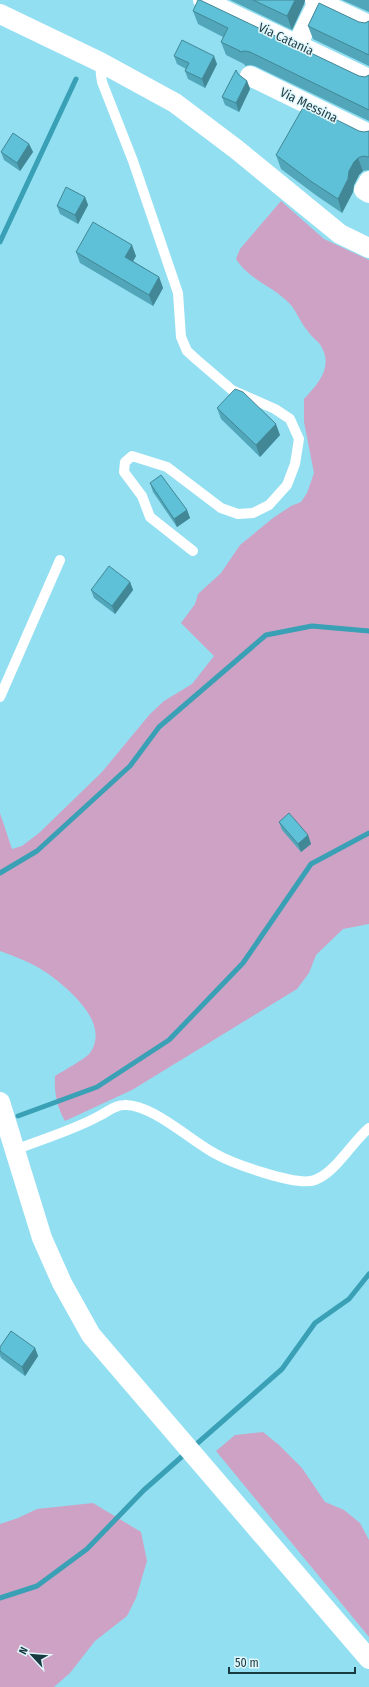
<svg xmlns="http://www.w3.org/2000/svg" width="369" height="1687" viewBox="0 0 369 1687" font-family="'Fira Sans Condensed',sans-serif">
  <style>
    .green { fill: #cea2c4 }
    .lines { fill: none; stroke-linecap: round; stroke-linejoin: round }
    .stream { stroke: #39a0b5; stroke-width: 5 }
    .lane { stroke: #fff; stroke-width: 10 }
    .street { stroke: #fff; stroke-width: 20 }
    .wall { fill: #51a6b9 }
    .shaded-wall { fill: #428796 }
    .building { fill: #5ec1d7; stroke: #428796 }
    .labels { text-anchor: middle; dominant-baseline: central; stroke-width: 3; stroke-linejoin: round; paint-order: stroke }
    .street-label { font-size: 13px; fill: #1a3a42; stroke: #e1f7fc }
  </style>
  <rect width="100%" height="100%" fill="#92dff2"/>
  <!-- green -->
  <g class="green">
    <path d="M281 201 324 239 369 260V924L343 929 316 955 309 973 297 989 132 1090 65 1121C57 1107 54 1093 55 1076 63 1071 85 1059 90 1053 111 1023 68 988 47 973 33 963 16 957 0 951V813L12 849 22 846 39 833 102 772 150 714 164 701 192 684 214 656 181 623 195 604 198 594 221 573 240 545 273 518 291 506 301 502 307 493 314 473 304 422V399C319 383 335 365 319 343 315 339 310 335 307 330 300 322 297 312 290 304 275 287 249 280 236 259L240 249Z"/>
    <path d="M263 1432 279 1445 302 1468 325 1502 344 1510 360 1523 369 1540V1637L216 1451 235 1435Z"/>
    <path d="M93 1503 141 1532 147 1561 136 1598 127 1616 95 1641 70 1673 54 1687H0V1524L18 1518 37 1509Z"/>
  </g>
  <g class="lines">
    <!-- stream -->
    <g class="stream">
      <path d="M0 242 76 79"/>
      <path d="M0 873 37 851 130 766 159 727 266 635 312 626 369 631"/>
      <path d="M18 1116 97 1087 169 1040 243 963 311 864 369 833"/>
      <path d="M192 1448 282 1369 315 1323 349 1299 369 1274"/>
      <path d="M0 1598 37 1586 87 1549 144 1490 186 1453"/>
    </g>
    <!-- lane -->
    <g class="lane">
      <path d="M100 62 101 75 102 82 133 161 178 293 181 337 187 351 197 360 232 390 275 409 290 419 299 439 295 464 287 485 269 505 253 513 238 514 221 508 167 467 132 456 125 462 124 472 142 496 150 517 193 551"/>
      <path d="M0 697 60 560"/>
      <path d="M15 1150C42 1139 74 1130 99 1116 108 1112 114 1105 124 1105 150 1103 190 1140 214 1153 231 1163 297 1187 315 1180 336 1172 352 1142 369 1128"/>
    </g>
    <!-- street -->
    <g class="street">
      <path d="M203 0 369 79"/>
      <path d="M315 0 369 25"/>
      <path d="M0 14 100 62 175 103 236 149 340 234 369 248"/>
      <path d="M297 45 319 0"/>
      <path d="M250 76 369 134"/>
      <path d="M369 181 364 190 369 193"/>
      <path d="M0 1102 42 1238 62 1283 91 1335 369 1659"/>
    </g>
  </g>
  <!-- wall -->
  <g class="wall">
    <path d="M230 0H305L304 4 292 30Z"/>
    <path d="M342 0H369V12Z"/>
    <path d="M193 11 359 76 365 77 369 75V121L255 66 250 65 245 66 244 64 226 55 221 42 223 37 198 24Z"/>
    <path d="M369 21V66L313 39 308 26 359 22 365 23Z"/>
    <path d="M174 56 217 64 205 88 188 79 185 71 186 69 177 64Z"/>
    <path d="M238 74 247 81 250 89 239 112 225 105 222 97Z"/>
    <path d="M359 131 364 132 369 131V170L363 171 359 175 354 185 353 192 342 213 317 196 281 169 276 155Z"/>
    <path d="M29 144 33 152 20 171 4 160 1 152Z"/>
    <path d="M85 197 88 205 78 224 60 214 57 206Z"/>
    <path d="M76 252 136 256 133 261 159 277 163 288 153 306 80 263Z"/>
    <path d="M217 408 280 435 260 457 221 419Z"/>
    <path d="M150 483 187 510 190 518 177 527 153 492Z"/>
    <path d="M130 582 133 590 115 614 94 598 91 590Z"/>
    <path d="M279 822 308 835 311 844 301 852 282 830Z"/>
    <path d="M0 1347 35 1348 38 1356 25 1376 1 1358 0 1355Z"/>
  </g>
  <!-- shaded-wall -->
  <g class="shaded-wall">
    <path d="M295 0H305L304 4 292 30 287 16Z"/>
    <path d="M214 56 217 64 205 88 202 79Z"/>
    <path d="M247 81 250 89 239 112 236 103Z"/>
    <path d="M29 144 33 152 20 171 17 163Z"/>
    <path d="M358 158 363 171 359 175 354 185 353 192 342 213 338 199 349 171 354 162Z"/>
    <path d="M85 197 88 205 78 224 75 215Z"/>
    <path d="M132 245 136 256 129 268 125 257Z"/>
    <path d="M159 277 163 288 153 306 149 295Z"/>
    <path d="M276 424 280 435 260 457 256 445Z"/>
    <path d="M187 510 190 518 177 527 174 519Z"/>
    <path d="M130 582 133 590 115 614 112 606Z"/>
    <path d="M308 835 311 844 301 852 298 844Z"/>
    <path d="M35 1348 38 1356 25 1376 22 1367Z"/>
  </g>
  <!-- building -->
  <g class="building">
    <path d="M198 0H200L359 76 365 77 369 75V110L250 52 245 51 240 52V51L221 42 228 28 193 11Z"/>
    <path d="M253 0H295L287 16Z"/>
    <path d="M319 3 359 22 365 23 369 21V55L308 26Z"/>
    <path d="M182 40 214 56 202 79 185 71 189 63 174 56Z"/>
    <path d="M236 70 238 74 247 81 236 103 222 97Z"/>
    <path d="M305 104 359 131 364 132 369 131V157L363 156 358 158 354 162 349 171 348 179 338 199 312 182 276 155Z"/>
    <path d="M13 133 29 144 17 163 1 152Z"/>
    <path d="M66 187 85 197 75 215 57 206Z"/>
    <path d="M93 222 132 245 125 257 159 277 149 295 76 252Z"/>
    <path d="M235 389 243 392 276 424 256 445 217 408Z"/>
    <path d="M161 475 187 510 174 519 150 483Z"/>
    <path d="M109 566 130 582 112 606 91 590Z"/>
    <path d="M289 813 308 835 298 844 279 822Z"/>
    <path d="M11 1331 35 1348 22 1367 0 1351V1347Z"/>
  </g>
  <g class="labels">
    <!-- street labels -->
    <g class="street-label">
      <text transform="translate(286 39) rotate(25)">Via Catania</text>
      <text transform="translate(309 105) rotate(26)">Via Messina</text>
    </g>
  </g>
  <!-- north arrow -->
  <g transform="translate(32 1655) rotate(296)" stroke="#e1f7fc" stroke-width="3" paint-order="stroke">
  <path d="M0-3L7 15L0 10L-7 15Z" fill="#1a3a42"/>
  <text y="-6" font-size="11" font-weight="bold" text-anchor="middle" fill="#1a3a42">N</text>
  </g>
  <!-- scale -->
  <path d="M229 1667v6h126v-6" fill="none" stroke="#1a3a42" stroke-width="2"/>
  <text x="235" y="1667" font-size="12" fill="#1a3a42" stroke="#e1f7fc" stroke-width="3" paint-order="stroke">50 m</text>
</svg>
